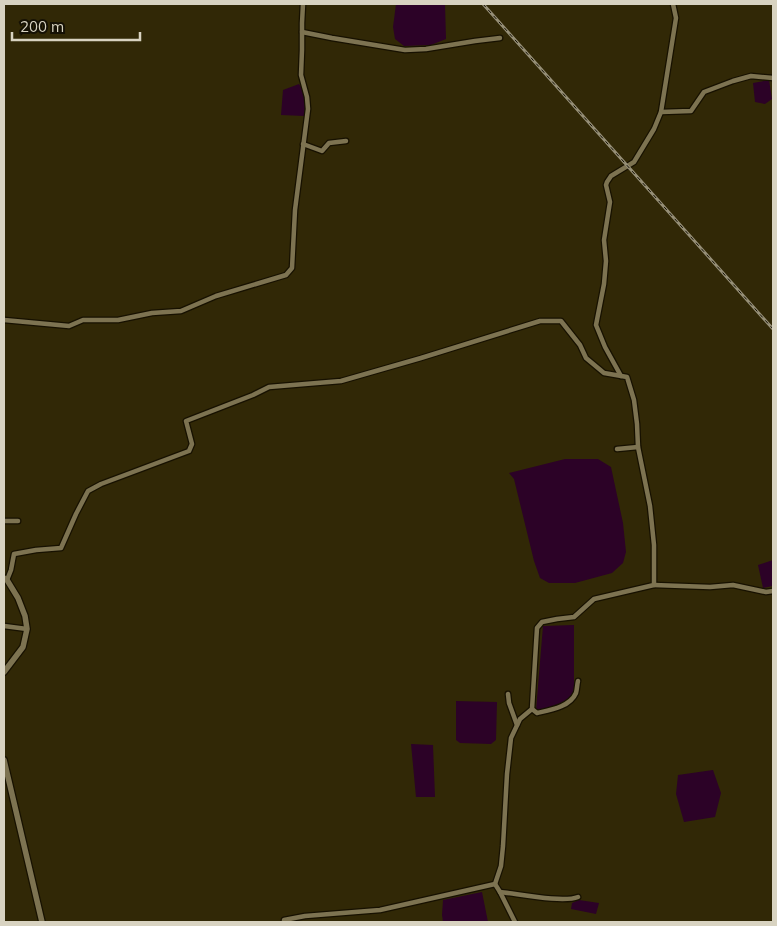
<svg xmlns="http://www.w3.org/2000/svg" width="777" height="926" viewBox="0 0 777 926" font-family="Mulish,sans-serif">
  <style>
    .water { fill: #2c0227 }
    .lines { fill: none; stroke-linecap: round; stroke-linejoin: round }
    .minor-casing { stroke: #171100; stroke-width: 7 }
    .tertiary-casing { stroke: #171100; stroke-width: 8 }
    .minor { stroke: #7d7351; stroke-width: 4.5 }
    .tertiary { stroke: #7d7351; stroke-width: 5.5 }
    .rail-casing { stroke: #968f77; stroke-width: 3 }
    .rail { stroke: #151105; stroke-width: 1; stroke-dasharray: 4; stroke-linecap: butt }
  </style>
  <rect width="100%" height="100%" fill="#312806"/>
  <!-- water -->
  <g class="water">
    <path d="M396 4H445L446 39 431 45 404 46 395 39 393 27Z"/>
    <path d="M769 80 772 99 765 104 755 102 753 83Z"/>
    <path d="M299 84C307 95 306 103 304 116L281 115 283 90Z"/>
    <path d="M565 459H598L611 467 623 523 626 552 623 563 612 573 575 583H549L540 578 534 561 514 479 509 473Z"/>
    <path d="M773 560V586L763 588 758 565Z"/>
    <path d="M574 625V689L572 697 553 707 536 710 543 626Z"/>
    <path d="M456 701 497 702 496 740 491 744 460 743 456 740Z"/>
    <path d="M411 744 433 745 435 797H416Z"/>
    <path d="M713 770 721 793 715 817 684 822 676 794 678 775Z"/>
    <path d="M482 892 488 922H443L442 915 443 900Z"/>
    <path d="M579 900 599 903 596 914 571 909 572 903Z"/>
  </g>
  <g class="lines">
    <!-- minor casing -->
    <g class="minor-casing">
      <g id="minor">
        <path d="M302 32 332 38 405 50 426 49 475 41 500 38"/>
        <path d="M661 112 691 111 704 92 733 81 751 76 773 78"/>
        <path d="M303 144 322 151 329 143 346 141"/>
        <path d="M4 320 69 326 83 320H118L152 313 181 311 216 296 286 275 292 268 295 210 308 109 307 97 301 75 302 50V23L303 4"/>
        <path d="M621 376 605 347 596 325 604 284 606 261 604 240 610 202 606 185 607 182 611 176 634 162 654 129 661 112 676 18 673 4"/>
        <path d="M617 449 638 447"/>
        <path d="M4 521H18"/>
        <path d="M7 580 11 570 14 554 36 550 61 548 76 514 88 491 101 484 189 451 192 444 186 421 253 395 269 387 341 381 421 358 540 321H561L580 345 586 358 604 373 627 377 634 400 637 424 638 447 650 506 654 545V585L594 599 574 617 557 619 542 622 537 628 532 709 520 719 511 738 507 774 503 846 501 866 495 884"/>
        <path d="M654 585 710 587 733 585 766 592 773 591"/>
        <path d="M4 626 27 629"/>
        <path d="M508 694 509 703 517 725"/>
        <path d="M532 709 537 713C550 710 570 707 576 693 577 690 577 685 578 681"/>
        <path d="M500 892C519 894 563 903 578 897"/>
        <path d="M284 922V920L305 916 380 910 495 884 500 892 515 922"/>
      </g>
    </g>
    <!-- tertiary casing -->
    <g class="tertiary-casing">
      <g id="tertiary">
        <path d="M4 578 7 580 18 598 25 616 27 629 23 647 4 672"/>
        <path d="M4 760 42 922"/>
      </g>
    </g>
    <!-- minor -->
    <use href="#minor" class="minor"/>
    <!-- tertiary -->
    <use href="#tertiary" class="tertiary"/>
    <!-- rail casing -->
    <g class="rail-casing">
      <path id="rail" d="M483 4 773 329"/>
    </g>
    <!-- rail -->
    <use href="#rail" class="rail"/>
  </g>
  <!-- border -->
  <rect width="777" height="926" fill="none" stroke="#d8d3c1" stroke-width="10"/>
  <!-- scale -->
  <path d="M12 32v8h128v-8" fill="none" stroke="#d8d3c1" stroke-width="2.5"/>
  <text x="20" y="32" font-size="15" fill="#d8d3c1" stroke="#151105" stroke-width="4" paint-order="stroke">200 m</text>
</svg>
